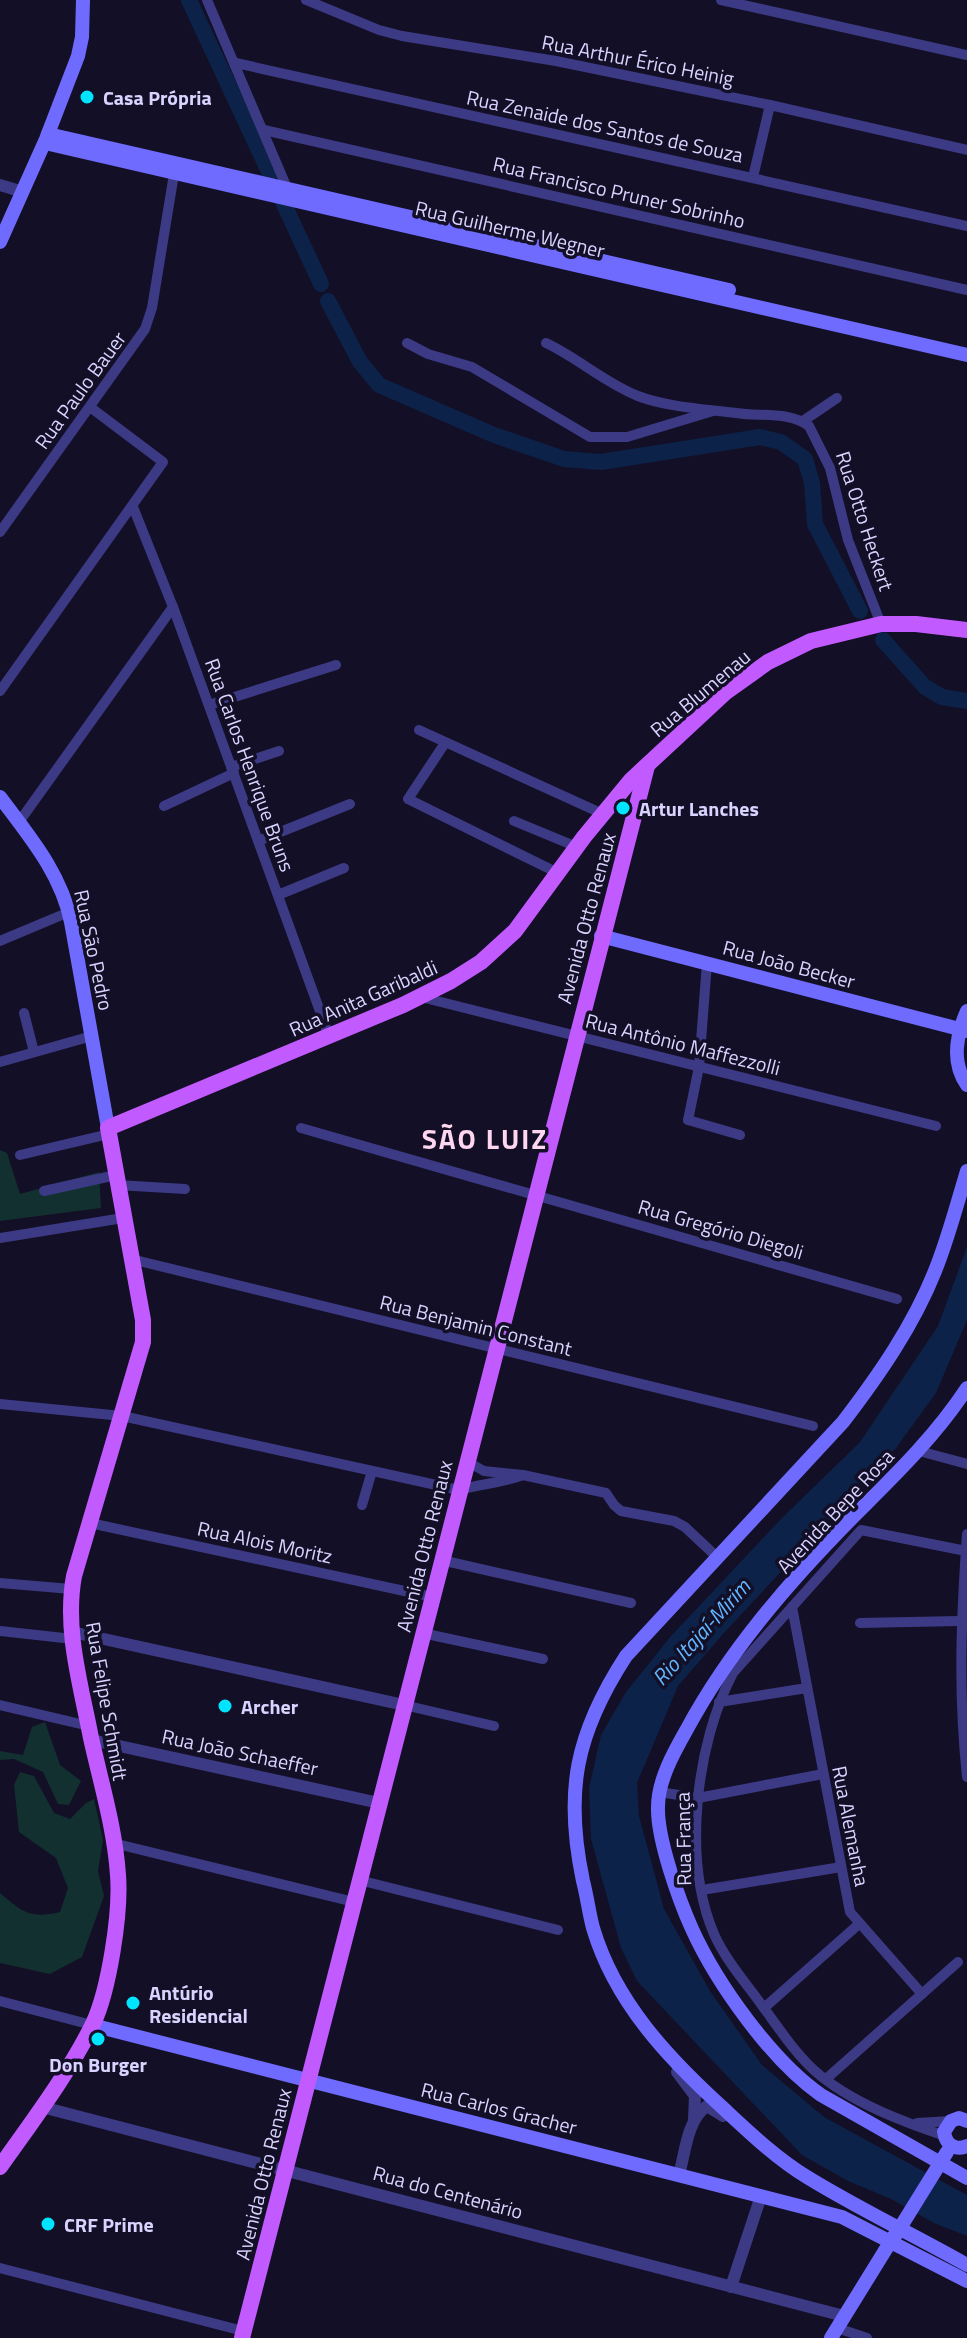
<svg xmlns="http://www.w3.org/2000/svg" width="967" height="2338" viewBox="0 0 967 2338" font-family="'Titillium Web',sans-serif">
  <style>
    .green { fill: #12302f }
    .water { fill: #0c2248 }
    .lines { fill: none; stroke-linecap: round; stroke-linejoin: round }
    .river { stroke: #0c2248; stroke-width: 16 }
    .minor { stroke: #3d3a85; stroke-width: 10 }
    .tertiary { stroke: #3d3a85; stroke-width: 12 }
    .secondary { stroke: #6f6bff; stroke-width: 14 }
    .primary { stroke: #c25bff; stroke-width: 16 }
    .secondary-bridge { stroke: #6f6bff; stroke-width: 14 }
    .poi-dot { fill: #00e5ff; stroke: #130f26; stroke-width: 3 }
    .labels { text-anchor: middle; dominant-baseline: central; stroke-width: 7; stroke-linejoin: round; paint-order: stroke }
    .street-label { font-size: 20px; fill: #d9d4ff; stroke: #130f26 }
    .poi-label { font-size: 20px; font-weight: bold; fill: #d9d4ff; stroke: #130f26; text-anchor: start }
    .water-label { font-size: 22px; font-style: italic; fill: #62b6ff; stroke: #130f26 }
    .district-label { font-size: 28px; font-weight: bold; letter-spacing: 2px; fill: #ffd6f0; stroke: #130f26 }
  </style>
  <rect width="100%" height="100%" fill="#130f26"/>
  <!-- green -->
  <g class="green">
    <path d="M0 1150 7 1153 20 1194 99 1172 101 1208 0 1221Z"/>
    <path d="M45 1722 60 1765 81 1781 69 1805 58 1804 43 1772 14 1759 0 1760V1751L23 1755 32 1727Z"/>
    <path d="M20 1772 34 1776 54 1813 70 1819 86 1803 94 1799 103 1840 98 1871 104 1896 82 1957 50 1974 0 1963V1893C22 1912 30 1919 60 1912L68 1888 56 1858 19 1832 14 1785Z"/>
  </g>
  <!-- water -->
  <path class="water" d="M967 1247V1320L936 1393 896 1448 723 1634 678 1686 637 1783 639 1816 664 1909 710 1991 762 2065 824 2117 967 2195V2236L934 2223 891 2199 848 2181 802 2155 637 1981 621 1948 591 1839 589 1788 601 1735 626 1692 671 1636 781 1519 860 1442 938 1326Z"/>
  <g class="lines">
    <!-- river -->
    <g class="river">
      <path d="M189 0 270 174"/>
      <path d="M283 202 321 284"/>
      <path d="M328 301 360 362 379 385 494 435 564 459 601 462 760 437 781 442 805 459 812 483 815 524 860 611"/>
      <path d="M883 640 925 687 942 697 967 701"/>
    </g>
    <!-- minor -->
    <g class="minor">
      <path d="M207 0 287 188 286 192"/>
      <path d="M306 0 379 30 402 36 556 61 770 105 967 150"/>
      <path d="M721 0 967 55"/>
      <path d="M236 63 967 226"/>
      <path d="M264 130 967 290"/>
      <path d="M753 177 770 105"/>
      <path d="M407 343 428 354 472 367 590 437H627L713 411"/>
      <path d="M546 343C578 358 605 383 638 396 666 407 706 409 736 413 760 417 789 411 809 426L830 468 848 540 881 624"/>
      <path d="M803 421 837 398"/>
      <path d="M133 507 173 607 329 1036"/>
      <path d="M0 532 145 329 152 308 175 168"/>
      <path d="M0 691 163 462 90 407"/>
      <path d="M209 705 336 665"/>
      <path d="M419 730 603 814"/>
      <path d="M445 743 408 799 558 873"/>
      <path d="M231 767 279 751"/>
      <path d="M164 806 234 773"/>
      <path d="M514 821 577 847"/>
      <path d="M19 822 173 607"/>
      <path d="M258 841 350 804"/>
      <path d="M278 895 344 868"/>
      <path d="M0 941 69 912"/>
      <path d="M707 963 699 1067 688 1120 740 1135"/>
      <path d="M421 997 936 1126"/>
      <path d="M24 1013 34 1052"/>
      <path d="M0 1062 92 1036"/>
      <path d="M301 1128 897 1299"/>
      <path d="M20 1155 109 1134"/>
      <path d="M117 1185 185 1189"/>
      <path d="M44 1191 116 1175"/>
      <path d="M0 1238 123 1218"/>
      <path d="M131 1259 813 1426"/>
      <path d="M0 1404 122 1416 459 1490C480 1484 502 1483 523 1475"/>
      <path d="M919 1451 967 1464"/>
      <path d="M466 1461 484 1471 523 1475 606 1493 614 1505 621 1511 674 1521 685 1527 718 1558"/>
      <path d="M362 1505 372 1471"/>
      <path d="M90 1523 432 1597"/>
      <path d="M967 1534C961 1620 958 1691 967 1777"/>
      <path d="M441 1560 631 1603"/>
      <path d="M0 1583 71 1589"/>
      <path d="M792 1607 850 1912 922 1994"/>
      <path d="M860 1623 960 1621"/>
      <path d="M0 1631 73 1639"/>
      <path d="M422 1633 543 1659"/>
      <path d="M719 1702 807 1688"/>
      <path d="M0 1705 89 1726"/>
      <path d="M404 1705 494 1726"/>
      <path d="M659 1792 698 1798 823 1774"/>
      <path d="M113 1843 354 1902"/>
      <path d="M359 1880 558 1930"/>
      <path d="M702 1890 841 1867"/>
      <path d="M0 2001 92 2025"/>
      <path d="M764 2008 859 1924"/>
      <path d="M826 2079 958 1962"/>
      <path d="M917 2123 951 2121"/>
      <path d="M945 2136C901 2121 850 2102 815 2071 794 2052 778 2027 761 2004 745 1982 725 1959 714 1934 682 1859 696 1744 733 1673L861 1530 966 1551"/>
      <path d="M0 2268 243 2331"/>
      <path d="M837 2328 867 2338"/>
    </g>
    <!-- tertiary -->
    <g class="tertiary">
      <path d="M0 185 23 192"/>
      <path d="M72 1632 404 1705"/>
      <path d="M92 1740 379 1803"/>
      <path d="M677 2072 695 2096 694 2119"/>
      <path d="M42 2107 844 2316"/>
      <path d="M679 2175C685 2154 687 2119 707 2106L723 2116"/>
      <path d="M731 2287 761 2196"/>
    </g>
    <!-- secondary -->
    <g class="secondary">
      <path d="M48 134 729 290"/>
      <path d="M45 143 967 355"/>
      <path d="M0 242 46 139 78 56 82 37 83 0"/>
      <path d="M0 797C29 836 61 873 71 922L108 1128"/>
      <path d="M601 936 967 1031"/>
      <path d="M967 1011C956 1036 951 1062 967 1085"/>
      <path d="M967 1171C957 1204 948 1239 935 1271 913 1326 879 1375 843 1422L626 1656C576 1733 564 1791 583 1881 587 1896 589 1913 593 1928 615 2002 668 2058 723 2108 750 2133 776 2158 807 2177 859 2209 914 2235 967 2265"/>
      <path d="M967 1388C934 1438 893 1477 851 1519 789 1582 729 1651 687 1729 674 1752 658 1780 658 1807 657 1839 679 1900 692 1929 717 1984 772 2061 821 2095L967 2178"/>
      <path d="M92 2025 842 2217 967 2281"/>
      <path d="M967 2121 959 2118 951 2121 944 2132C946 2145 955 2151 967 2146"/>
      <path d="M831 2338 894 2236"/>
    </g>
    <!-- primary -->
    <g class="primary">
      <path d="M0 2167C31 2123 69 2073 93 2024 109 1990 121 1913 118 1875 115 1829 101 1783 91 1738 81 1685 64 1630 74 1576L143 1342V1320L108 1128 403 1005 451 981 481 962 515 931 584 837 631 780 726 692 768 662 811 641 881 624H916L967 630"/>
      <path d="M242 2338 647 766"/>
    </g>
    <!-- secondary-bridge -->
    <path class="secondary-bridge" d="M895 2236 947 2152"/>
  </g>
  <!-- markers -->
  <g class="poi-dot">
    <circle cx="87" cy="97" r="8"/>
    <circle cx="623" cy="808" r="8"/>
    <circle cx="225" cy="1706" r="8"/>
    <circle cx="133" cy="2003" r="8"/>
    <circle cx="98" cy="2039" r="8"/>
    <circle cx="48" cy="2224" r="8"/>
  </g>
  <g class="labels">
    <!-- street labels -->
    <g class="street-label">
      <text transform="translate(638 60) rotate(11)">Rua Arthur Érico Heinig</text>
      <text transform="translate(605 126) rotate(12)">Rua Zenaide dos Santos de Souza</text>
      <text transform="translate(619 192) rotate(13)">Rua Francisco Pruner Sobrinho</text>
      <text transform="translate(510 229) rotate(13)">Rua Guilherme Wegner</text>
      <text transform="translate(80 390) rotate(-54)">Rua Paulo Bauer</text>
      <text transform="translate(865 521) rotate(72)">Rua Otto Heckert</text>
      <text transform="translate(700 693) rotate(-40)">Rua Blumenau</text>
      <text transform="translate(250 765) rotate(70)">Rua Carlos Henrique Bruns</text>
      <text transform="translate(586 918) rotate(-75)">Avenida Otto Renaux</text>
      <text transform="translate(94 950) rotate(78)">Rua São Pedro</text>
      <text transform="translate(789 964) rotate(15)">Rua João Becker</text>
      <text transform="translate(363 998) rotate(-24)">Rua Anita Garibaldi</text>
      <text transform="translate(683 1044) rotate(14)">Rua Antônio Maffezzolli</text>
      <text transform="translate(721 1229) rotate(16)">Rua Gregório Diegoli</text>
      <text transform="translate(476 1325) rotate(14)">Rua Benjamin Constant</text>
      <text transform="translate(835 1511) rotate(-47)">Avenida Bepe Rosa</text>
      <text transform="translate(265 1542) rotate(12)">Rua Alois Moritz</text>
      <text transform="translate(424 1546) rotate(-76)">Avenida Otto Renaux</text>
      <text transform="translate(107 1701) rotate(80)">Rua Felipe Schmidt</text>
      <text transform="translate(240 1752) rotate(12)">Rua João Schaeffer</text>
      <text transform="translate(851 1826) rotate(79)">Rua Alemanha</text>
      <text transform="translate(683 1839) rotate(-91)">Rua França</text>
      <text transform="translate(499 2108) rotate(14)">Rua Carlos Gracher</text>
      <text transform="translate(263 2174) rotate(-76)">Avenida Otto Renaux</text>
      <text transform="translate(448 2192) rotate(15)">Rua do Centenário</text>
    </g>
    <!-- poi labels -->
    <g class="poi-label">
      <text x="103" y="97">Casa Própria</text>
      <text x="639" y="808">Artur Lanches</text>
      <text x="241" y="1706">Archer</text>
      <text x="149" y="1992">Antúrio<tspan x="149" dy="23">Residencial</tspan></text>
      <text x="98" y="2064" text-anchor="middle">Don Burger</text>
      <text x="64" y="2224">CRF Prime</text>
    </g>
    <!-- water labels -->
    <g class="water-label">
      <text transform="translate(701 1632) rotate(-48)">Rio Itajaí-Mirim</text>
    </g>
    <!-- district labels -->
    <g class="district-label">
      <text x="485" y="1138">SÃO LUIZ</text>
    </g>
  </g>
</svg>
